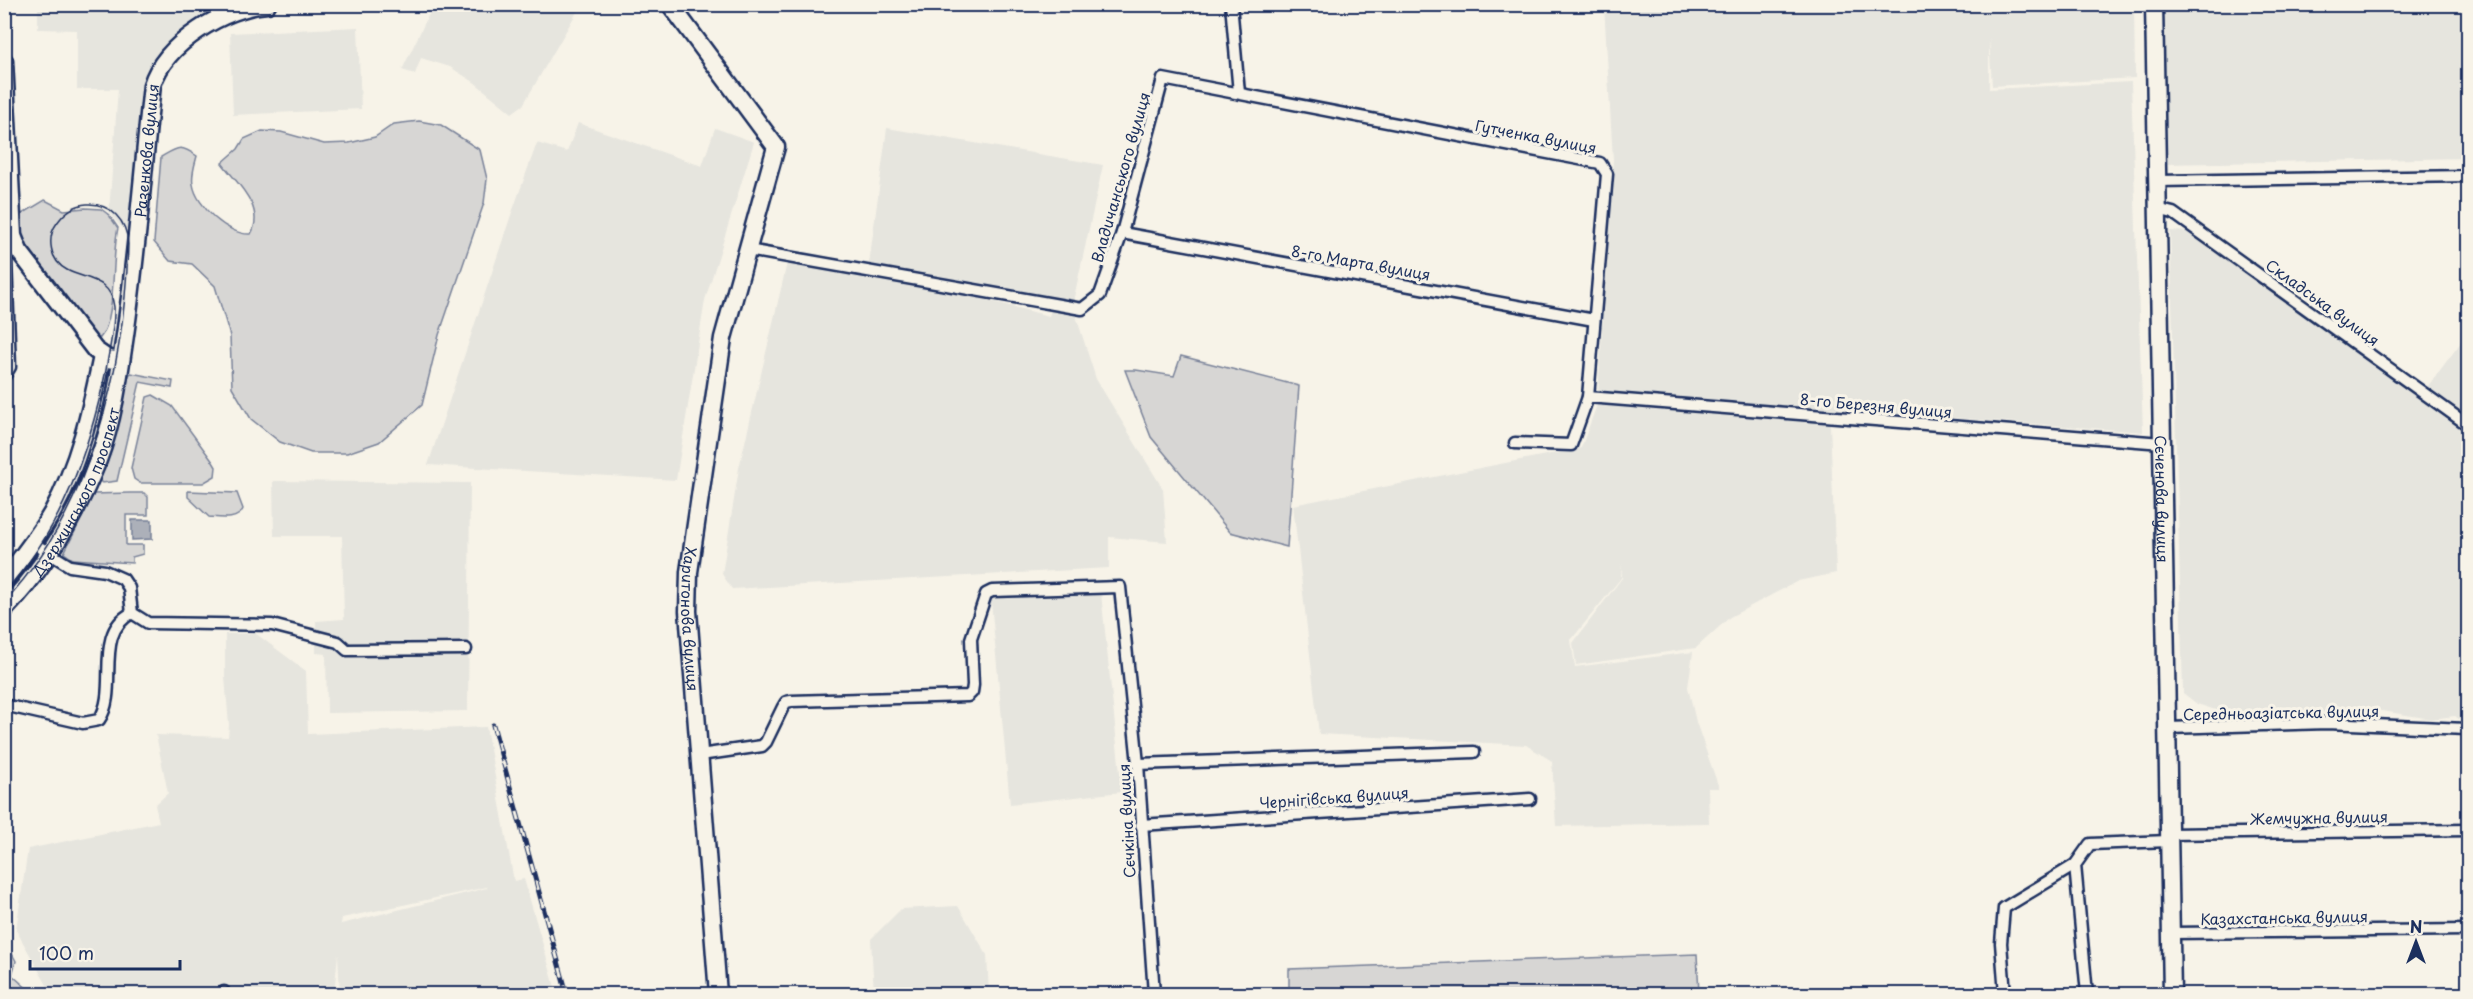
<svg xmlns="http://www.w3.org/2000/svg" width="2473" height="999" viewBox="0 0 2473 999" font-family="'Playpen Sans',sans-serif">
  <style>
    .built { fill: #e6e5de; fill-rule: evenodd }
    .green { fill: #d7d6d4; stroke: #798299; stroke-width: 1.5 }
    .water { fill: #acb0b9; stroke: #727c95; stroke-width: 1.5 }
    .lines { fill: none; stroke-linecap: round; stroke-linejoin: round }
    .street-casing { stroke: #1b2f5e; stroke-width: 15 }
    .secondary-casing { stroke: #1b2f5e; stroke-width: 21 }
    .street { stroke: #f7f3e8; stroke-width: 10 }
    .secondary { stroke: #f7f3e8; stroke-width: 16 }
    .tram { stroke: #1b2f5e; stroke-width: 1.5 }
    .rail-casing { stroke: #1b2f5e; stroke-width: 5 }
    .rail { stroke: #f7f3e8; stroke-width: 3; stroke-dasharray: 9; stroke-linecap: butt }
    .labels { text-anchor: middle; dominant-baseline: central; stroke-width: 6; stroke-linejoin: round; paint-order: stroke }
    .street-label { font-size: 15px; fill: #1b2f5e; stroke: #f7f3e8 }
  </style>
  <rect width="100%" height="100%" fill="#f7f3e8"/>
  <filter id="ink" filterUnits="userSpaceOnUse"><feTurbulence type="fractalNoise" baseFrequency=".0167" numOctaves="2"/><feDisplacementMap in="SourceGraphic" scale="12" xChannelSelector="R" yChannelSelector="G"/><feConvolveMatrix kernelMatrix="1 2 1 2 8 2 1 2 1" color-interpolation-filters="sRGB"/></filter>
  <g filter="url(#ink)">
    <!-- built -->
    <g class="built">
      <path d="M38 5H270L200 34 151 82 133 230 120 226 109 212 118 89H77V30L38 29Z"/>
      <path d="M463 5H581L523 105 512 113 474 82 450 67 421 58 415 74 402 70 429 14 437 7Z"/>
      <path d="M1604 5H2134L2135 78 1992 86 1989 39V89L2131 82 2143 432 1598 392 1613 160Z"/>
      <path d="M2163 5H2468V158L2166 164Z"/>
      <path d="M358 27 361 109 233 115 230 33Z"/>
      <path d="M578 123 702 166 715 128 754 142 705 300 676 480 428 465 510 218 537 143 567 152Z"/>
      <path d="M887 128 1103 165 1073 302 869 264Z"/>
      <path d="M2170 231 2190 232 2419 398 2468 333V726L2455 716 2431 719 2351 706 2347 712 2224 716 2222 712 2197 704 2183 693Z"/>
      <path d="M787 263 968 295 1049 316 1051 310 1076 316 1096 379 1163 489 1167 542 1109 537V568L732 589 722 574 739 468Z"/>
      <path d="M1597 405 1830 424 1836 573 1798 581 1730 617 1696 648 1576 665 1573 643 1622 578V565L1621 578 1571 640 1575 667 1693 652 1688 687 1696 722 1719 788H1708L1709 823 1556 826 1552 761 1526 745 1319 734 1293 505 1581 448Z"/>
      <path d="M273 481 470 483 468 711 327 713 326 654 316 653V621L344 619 342 536H274Z"/>
      <path d="M1100 584 1122 792 1010 804 990 591Z"/>
      <path d="M255 633 306 671 308 734 486 727 514 881 524 879 557 994H340L338 954 334 994H52L16 930 28 849 159 822 155 805 168 793 156 735 228 737 229 725 225 678V634ZM487 887V888L341 924 342 918Z"/>
      <path d="M958 906 987 955 989 994H874L871 939 901 909Z"/>
    </g>
    <!-- green -->
    <g class="green">
      <path d="M419 121 441 125 480 150 487 179 484 203 439 335 422 405 379 442 347 453H311L280 442 251 419 232 387 230 336 215 286 192 264 170 261 154 242 161 157C178 147 180 144 197 156 195 164 191 175 193 184 196 206 229 236 251 234 266 208 236 182 222 163L238 149 244 139 262 131 281 132 324 144 349 143 375 137 394 124Z"/>
      <path d="M45 200 64 210 85 208 101 209 109 215 118 228C111 257 117 319 100 338L93 335 31 258 20 236 17 217Z"/>
      <path d="M1181 356 1299 386 1287 547 1230 532 1151 437 1125 370H1136L1174 376Z"/>
      <path d="M131 373 173 381 172 388 140 382 117 481 102 483 100 481 116 432 129 375Z"/>
      <path d="M153 395 172 406 213 462 216 467 215 476 203 483H140L134 479 131 468 147 397Z"/>
      <path d="M188 491 237 493 243 509C238 521 221 518 209 517L188 497Z"/>
      <path d="M130 493H144L148 497V515H126V545H143V554L132 557V563L73 559 64 553 94 494Z"/>
      <path d="M6 943 16 961 12 975 31 992 29 994H5Z"/>
      <path d="M1697 954 1699 994H1289V969Z"/>
    </g>
    <!-- water -->
    <path class="water" d="M132 520H152V539L132 540Z"/>
    <g class="lines">
      <!-- street casing -->
      <g class="street-casing">
        <g id="street">
          <path d="M1231 4 1239 93"/>
          <path d="M2157 181 2468 176"/>
          <path d="M2157 209 2173 213 2468 425"/>
          <path d="M1122 233 1594 320"/>
          <path d="M748 250 1082 309 1100 295 1122 233 1163 79 1600 163 1607 174 1588 397 1571 445 1515 443"/>
          <path d="M4 377 10 367 6 258"/>
          <path d="M1588 397 2162 443"/>
          <path d="M33 543 70 566 105 571 123 579 129 588 132 613 148 623 272 625 338 642 347 650 466 649"/>
          <path d="M4 705 83 723 99 720C120 690 92 633 132 613"/>
          <path d="M2168 728 2327 723 2466 729"/>
          <path d="M700 755 762 746 766 742 783 707 786 702 791 701 968 696 972 692 973 685 971 639 986 594 992 591 1120 587 1138 764 1154 994"/>
          <path d="M1138 764 1474 752"/>
          <path d="M1141 825 1530 799"/>
          <path d="M2169 834 2468 830"/>
          <path d="M2075 865 2087 994"/>
          <path d="M2171 933 2468 930"/>
          <path d="M222 994 224 992"/>
          <path d="M2005 994 2001 943 2004 908 2075 865 2090 844 2169 841"/>
        </g>
      </g>
      <!-- secondary casing -->
      <g class="secondary-casing">
        <g id="secondary">
          <path id="s1" d="M670 4 776 147 723 338 689 572 688 611 718 994"/>
          <path id="s2" d="M2154 4 2172 994"/>
          <path d="M4 61 13 236 19 251 95 350 108 359 121 361"/>
          <path d="M4 580C21 558 38 537 52 513 79 464 91 410 102 356"/>
          <path id="s3" d="M4 610C45 567 76 515 98 460 113 421 119 377 125 335 137 252 143 169 152 85 165 43 225 7 267 4"/>
        </g>
      </g>
      <!-- street -->
      <use href="#street" class="street"/>
      <!-- secondary -->
      <use href="#secondary" class="secondary"/>
      <!-- tram -->
      <path class="tram" d="M4 592C62 530 89 451 106 370 109 350 115 327 114 307 111 278 86 280 67 270 50 261 46 238 57 223 64 213 74 205 87 204 111 203 127 221 128 244 125 368 91 510 4 602"/>
      <!-- rail casing -->
      <g class="rail-casing">
        <path id="rail" d="M493 725 567 994"/>
      </g>
      <!-- rail -->
      <use href="#rail" class="rail"/>
    </g>
  </g>
  <g class="labels">
    <!-- street labels -->
    <g class="street-label">
      <text transform="translate(1536 136) rotate(11)">Гутченка вулиця</text>
      <text stroke="none"><textPath href="#s3" startOffset="492">Разенкова вулиця</textPath></text>
      <text transform="translate(1120 177) rotate(-74)">Владичанського вулиця</text>
      <text transform="translate(1361 262) rotate(10)">8-го Марта вулиця</text>
      <text transform="translate(2323 302) rotate(36)">Складська вулиця</text>
      <text transform="translate(1876 405) rotate(5)">8-го Березня вулиця</text>
      <text stroke="none"><textPath href="#s3" startOffset="140">Дзержинського проспект</textPath></text>
      <text stroke="none"><textPath href="#s2" startOffset="495">Сєченова вулиця</textPath></text>
      <text stroke="none"><textPath href="#s1" startOffset="660">Харитонова вулиця</textPath></text>
      <text transform="translate(2281 712) rotate(-1)">Середньоазіатська вулиця</text>
      <text transform="translate(1334 797) rotate(-4)">Чернігівська вулиця</text>
      <text transform="translate(2319 817) rotate(-1)">Жемчужна вулиця</text>
      <text transform="translate(1126 821) rotate(-93)">Сєчкіна вулиця</text>
      <text transform="translate(2284 917) rotate(-1)">Казахстанська вулиця</text>
    </g>
  </g>
  <!-- margin -->
  <rect width="2473" height="999" fill="none" stroke="#f7f3e8" stroke-width="24"/>
  <rect x="12" y="12" width="2449" height="975" fill="none" stroke="#1b2f5e" stroke-width="2" filter="url(#ink)"/>
  <!-- north arrow -->
  <g transform="translate(2416 942)" stroke="#f7f3e8" stroke-width="4.5" paint-order="stroke">
  <path d="M0-4.5L10 22L0 15L-10 22Z" fill="#1b2f5e"/>
  <text y="-9" font-size="16" font-weight="bold" text-anchor="middle" fill="#1b2f5e">N</text>
  </g>
  <!-- scale -->
  <path d="M30 960v9h150v-9" fill="none" stroke="#1b2f5e" stroke-width="3"/>
  <text x="39" y="960" font-size="18" fill="#1b2f5e" stroke="#f7f3e8" stroke-width="4.5" paint-order="stroke">100 m</text>
</svg>
